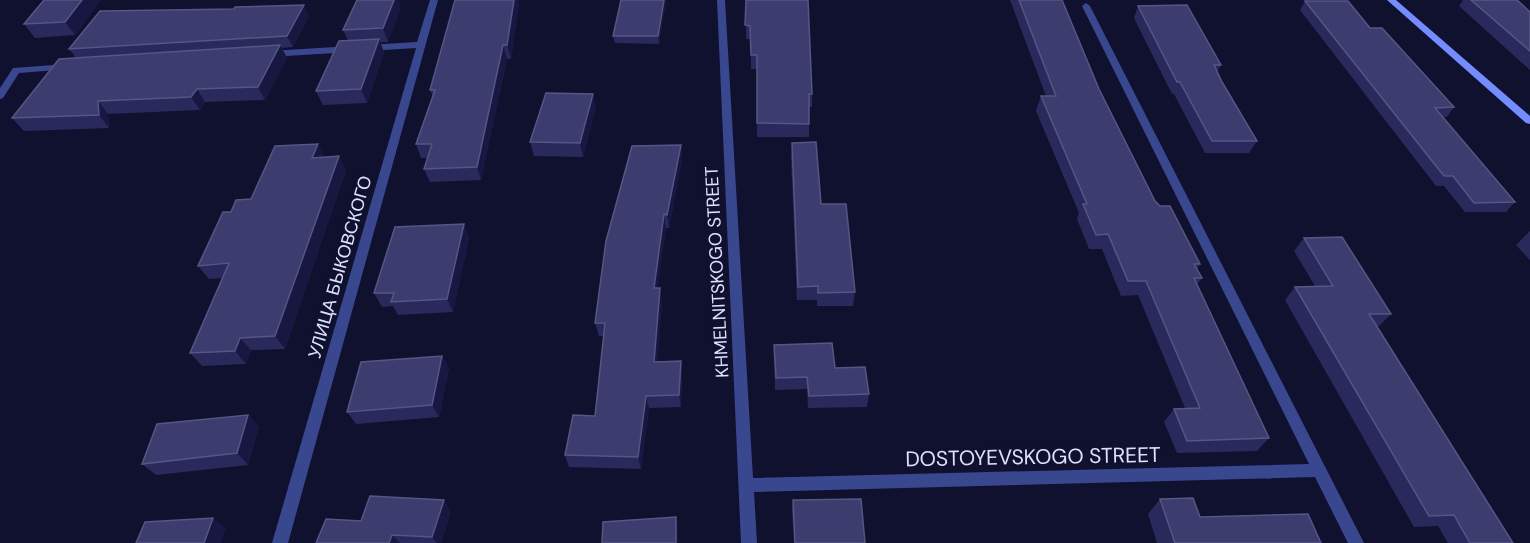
<svg xmlns="http://www.w3.org/2000/svg" width="1530" height="543" viewBox="0 0 1530 543" font-family="'DM Sans',sans-serif">
  <style>
    .lines { fill: none; stroke-linecap: round; stroke-linejoin: round }
    .street { fill: #39478f; fill-rule: evenodd }
    .secondary { fill: #748cff; fill-rule: evenodd }
    .wall { fill: #29295c }
    .shaded-wall { fill: #171742 }
    .building { fill: #3c3c6e; stroke: #555684; stroke-width: 1.5 }
    .labels { text-anchor: middle; dominant-baseline: central; stroke-width: 4.5; stroke-linejoin: round; paint-order: stroke }
    .street-label { font-size: 18px; fill: #dde0ff; stroke: #10112e }
    .near-street-label { font-size: 21px; fill: #dde0ff; stroke: #10112e }
  </style>
  <rect width="100%" height="100%" fill="#10112e"/>
  <g class="lines">
    <!-- street -->
    <g class="street">
      <path d="M430 0H438L288 543H272L416 48 270 57 265 54 270 51 417 42Z"/>
      <path d="M717 0H725L753 478 1309 464 1082 6 1086 3 1090 6 1364 543H1348L1315 477 754 492 757 543H741Z"/>
      <path d="M67 64 72 67 70 69 19 73 3 98 0 99V88L13 68Z"/>
    </g>
    <!-- secondary -->
    <path class="secondary" d="M1387 0H1396L1530 116V124L1526 123Z"/>
  </g>
  <!-- wall -->
  <g class="wall">
    <path d="M44 0H101L75 35 35 38 24 24Z"/>
    <path d="M455 0H519V2L511 59H507L481 180 430 182 424 169 427 158H421L416 144 433 97 430 90Z"/>
    <path d="M621 0H666L659 44 615 43 613 36Z"/>
    <path d="M746 0 812 94V107H809V137H757V69H751V39H746Z"/>
    <path d="M1010 0H1062L1099 89 1155 201 1200 264 1197 269 1202 278 1197 285 1269 438 1257 451 1177 453 1164 422 1174 409 1185 408 1138 295 1121 296 1102 249H1089L1077 219 1079 213 1036 111 1041 96H1046Z"/>
    <path d="M1463 0H1517L1530 12V70L1459 6Z"/>
    <path d="M1305 1 1370 28 1454 107 1447 117H1443L1515 202 1506 212H1465L1444 186H1436L1300 10Z"/>
    <path d="M1138 6 1221 65 1217 72 1257 141 1249 153H1205L1174 94H1172L1134 18Z"/>
    <path d="M401 7 388 42H380L384 52 367 103 323 105 316 91 348 40 343 30Z"/>
    <path d="M309 16 293 47 282 48 287 58 265 100 205 102 200 110 108 114 109 128 24 131 12 118 76 58 69 49Z"/>
    <path d="M596 107 583 157 534 156 530 142Z"/>
    <path d="M792 143 821 204 855 292 853 306H817V300H797L791 157Z"/>
    <path d="M681 145 682 159 669 228H666L657 288 662 301 657 362 681 361 682 373 681 407 649 408 641 469 569 467 565 455 595 416 604 336H599L595 323Z"/>
    <path d="M324 157 346 170 285 349 251 350 246 364 202 366 190 353 223 278 209 279 198 266 251 199Z"/>
    <path d="M464 224 469 238 453 312 398 315 393 306 382 307 374 293Z"/>
    <path d="M1530 231V260L1516 245Z"/>
    <path d="M1304 238 1391 314 1379 326H1377L1513 543H1448L1438 526 1414 527 1285 300 1295 287 1315 286 1294 251Z"/>
    <path d="M774 345 835 368 869 394 867 407 808 408 807 389 775 390Z"/>
    <path d="M442 356 449 368 439 417 356 424 347 412Z"/>
    <path d="M248 415 259 427 248 465 156 475 142 464Z"/>
    <path d="M1160 499 1200 517 1321 543H1157L1148 514Z"/>
    <path d="M793 500 865 543H794L792 511Z"/>
    <path d="M451 511 441 543H316L361 521Z"/>
  </g>
  <!-- shaded-wall -->
  <g class="shaded-wall">
    <path d="M82 0H101L75 35 65 22Z"/>
    <path d="M394 0H398L401 7 388 42 383 28Z"/>
    <path d="M514 0H519V2L511 59 507 45Z"/>
    <path d="M664 0H666L659 44 658 36Z"/>
    <path d="M304 5 309 16 293 47 287 36Z"/>
    <path d="M379 39 384 52 367 103 361 89Z"/>
    <path d="M280 45 287 58 265 100 258 87Z"/>
    <path d="M503 45 507 59 481 180 477 167Z"/>
    <path d="M197 89 205 102 200 110 191 97Z"/>
    <path d="M593 94 596 107 583 157 580 143Z"/>
    <path d="M98 101 108 114 109 128 99 115Z"/>
    <path d="M318 144 325 158H312Z"/>
    <path d="M681 145 682 159 669 228 667 215Z"/>
    <path d="M339 156 346 170 285 349 275 336Z"/>
    <path d="M664 214 666 228 656 301 654 288Z"/>
    <path d="M464 224 469 238 453 312 447 299Z"/>
    <path d="M660 288 662 301 657 374 654 362Z"/>
    <path d="M240 338 251 350 246 364 235 351Z"/>
    <path d="M442 356 449 368 439 417 432 405Z"/>
    <path d="M681 361 682 373 681 407 679 395Z"/>
    <path d="M646 396 649 408 641 469 638 457Z"/>
    <path d="M248 415 259 427 248 465 237 453Z"/>
    <path d="M444 500 451 511 441 543H437L432 537Z"/>
    <path d="M676 517 678 528V543H676Z"/>
    <path d="M213 518 226 528 221 543H204Z"/>
    <path d="M392 535 400 543H389Z"/>
  </g>
  <!-- building -->
  <g class="building">
    <path d="M44 0H82L65 22 24 24Z"/>
    <path d="M357 0H394L383 28 343 30Z"/>
    <path d="M455 0H514L507 45H503L477 167 424 169 432 144H416L435 90H430Z"/>
    <path d="M621 0H664L658 36H613Z"/>
    <path d="M746 0H808L812 94H809V124L757 123V55H751L750 26 745 25Z"/>
    <path d="M1019 0H1062L1099 89 1155 201 1160 206H1170L1200 264H1194L1202 278H1194L1269 438 1187 441 1174 409 1200 408 1146 281H1128L1108 234 1096 235 1083 204H1087L1041 96H1056Z"/>
    <path d="M1471 0H1517L1530 12V51Z"/>
    <path d="M1305 1H1348L1370 28H1382L1454 107 1435 108 1515 202 1474 203 1453 176H1444Z"/>
    <path d="M304 5 287 36 69 49 100 11 234 9 235 7Z"/>
    <path d="M1187 5 1221 65H1214L1222 82 1257 141H1212L1180 82H1177L1138 6Z"/>
    <path d="M379 39 361 89 316 91 339 41Z"/>
    <path d="M280 45 258 87 197 89 191 97 98 101 99 115 12 118 59 59Z"/>
    <path d="M546 93 593 94 580 143 530 142Z"/>
    <path d="M816 142 821 204H846L855 292 818 293V286L798 287 792 143Z"/>
    <path d="M318 144 312 158 339 156 275 336 240 338 235 351 190 353 229 263 198 266 223 212H231L236 200 251 199 275 146Z"/>
    <path d="M681 145 667 215 664 214 654 288H660L654 362 681 361 679 395 646 396 638 457 565 455 573 415 595 416 605 323H595L606 241 632 146Z"/>
    <path d="M464 224 447 299 391 302 394 293H374L395 227Z"/>
    <path d="M1342 237 1391 314H1369L1513 543H1470L1454 515 1429 516 1295 287 1333 286 1304 238Z"/>
    <path d="M832 343 835 368 865 367 869 394 809 396 807 377 776 378 774 345Z"/>
    <path d="M442 356 432 405 347 412 361 362Z"/>
    <path d="M248 415 237 453 142 464 157 424Z"/>
    <path d="M370 496 444 500 432 537 392 535 389 543H316L326 519 361 521Z"/>
    <path d="M1193 498 1200 517 1308 514 1321 543H1175L1160 499Z"/>
    <path d="M861 499 865 543H795L793 500Z"/>
    <path d="M676 517V543H602L603 522Z"/>
    <path d="M213 518 204 543H136L145 522Z"/>
  </g>
  <g class="labels">
    <!-- street labels -->
    <g class="street-label">
      <text transform="translate(340 267) rotate(-74)">УЛИЦА БЫКОВСКОГО</text>
      <text transform="translate(717 272) rotate(-93)">KHMELNITSKOGO STREET</text>
    </g>
    <!-- near-street labels -->
    <g class="near-street-label">
      <text transform="translate(1033 457) rotate(-1)">DOSTOYEVSKOGO STREET</text>
    </g>
  </g>
</svg>
